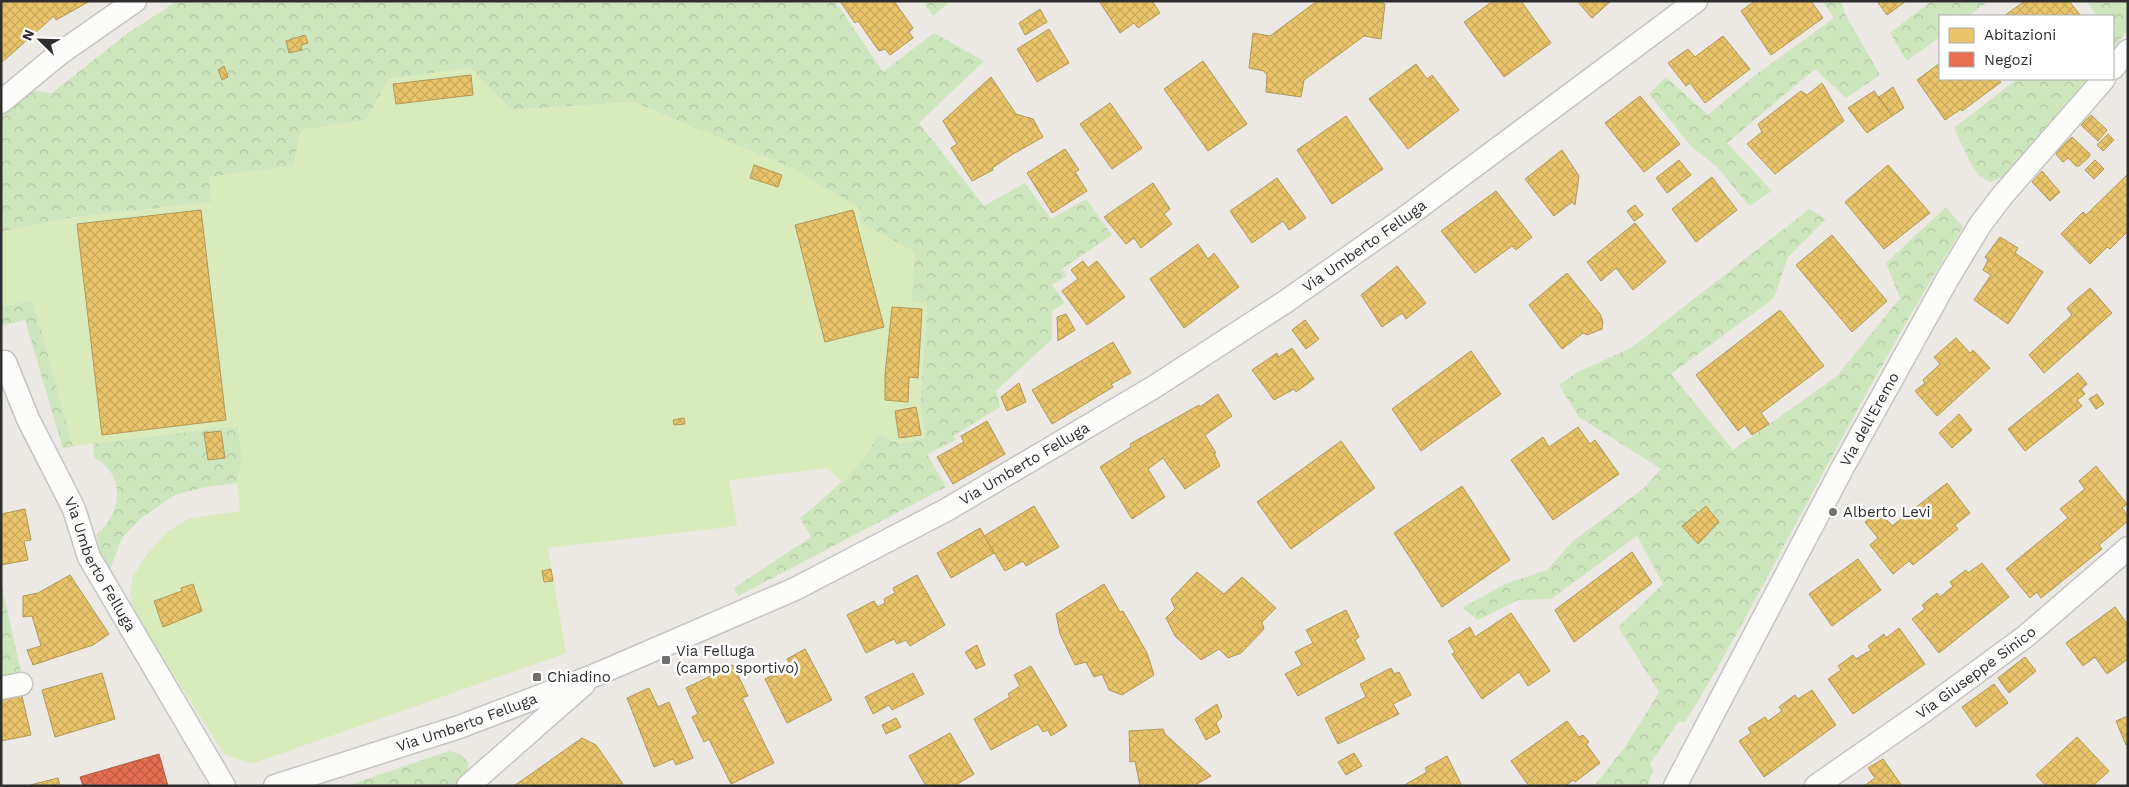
<svg xmlns="http://www.w3.org/2000/svg" width="2129" height="787" viewBox="0 0 2129 787" font-family="'Work Sans',sans-serif">
  <style>
    .forest { fill: url(#forest-crowns) }
    .pitch { fill: #d9eabb }
    .homes { fill: url(#homes-cross-hatch); stroke: #b19758 }
    .shops { fill: url(#shops-cross-hatch); stroke: #b05c46 }
    .lines { fill: none; stroke-linecap: round; stroke-linejoin: round }
    .minor-casing { stroke: #c5c4c5; stroke-width: 25 }
    .minor { stroke: #fcfcfb; stroke-width: 22 }
    .poi-dot { fill: #706f6e; stroke: #fff; stroke-width: 2 }
    .labels { text-anchor: middle; dominant-baseline: central; stroke-width: 5; stroke-linejoin: round; paint-order: stroke }
    .street-label { font-size: 15px; fill: #2e2e2e; stroke: #fff }
    .poi-label { font-size: 15px; fill: #2e2e2e; stroke: #fff; text-anchor: start }
  </style>
  <defs>
    <pattern id="forest-crowns" width="20" height="18" patternUnits="userSpaceOnUse" patternTransform="scale(1.25)"><rect width="20" height="18" fill="#cee6be"/><path d="M2 6a3 3 0 1 1 6 0M12 15a3 3 0 1 1 6 0" fill="none" stroke="#b1c6a4"/></pattern>
    <pattern id="homes-cross-hatch" width="8" height="8" patternUnits="userSpaceOnUse" patternTransform="scale(1.25)"><rect width="8" height="8" fill="#e9c46a"/><path d="M0 0l8 8M0 8l8-8" fill="none" stroke="#c8a95c"/></pattern>
    <pattern id="shops-cross-hatch" width="8" height="8" patternUnits="userSpaceOnUse" patternTransform="scale(1.25)"><rect width="8" height="8" fill="#e76f51"/><path d="M0 0l8 8M0 8l8-8" fill="none" stroke="#bc5c44"/></pattern>
  </defs>
  <rect width="100%" height="100%" fill="#ece8e4"/>
  <!-- forest -->
  <g class="forest">
    <path d="M177 1H835L883 72 934 33 984 61 919 123 984 206 1025 183 1051 219 1086 199 1112 235 1062 269 1067 276 1052 285 1065 303 1052 311V339L996 391 1000 407 953 436 956 440 927 454 946 487 738 596 734 588 811 537 800 518C833 491 856 472 878 434L899 443 926 438 920 407 927 304 911 303 915 252 634 102 511 110 470 68 389 79 366 120 302 130 293 166 209 177 212 202 70 218 1 232V114L30 90 52 93 128 33Z"/>
    <path d="M923 1H951L933 16Z"/>
    <path d="M1822 1H1841L1846 16 1880 75 1846 98 1815 69 1727 143 1772 191 1749 206 1718 168 1690 145 1649 94 1666 77 1708 115 1754 76 1834 18Z"/>
    <path d="M1931 1H1989L1968 16H1940V37L1907 61 1890 33Z"/>
    <path d="M2087 1H2128V30L2113 48V16H2097Z"/>
    <path d="M2017 79H2087L2006 175 1990 182 1979 176 1970 162 1954 128Z"/>
    <path d="M1946 207 1963 227C1905 321 1853 417 1801 514 1763 584 1727 655 1685 722H1678L1650 764 1653 771 1647 786H1594L1625 747 1659 692 1618 627 1663 584 1637 536 1551 599 1518 600 1478 620 1462 608 1505 584 1547 570 1573 541 1644 488 1661 469 1579 417 1559 385 1578 372 1631 348 1809 209 1826 219 1788 257 1774 298 1671 374 1733 450 1837 376 1900 298 1886 263Z"/>
    <path d="M33 300 73 446 63 449 25 320 1 326V307Z"/>
    <path d="M238 426 242 457 237 483 201 488 175 495 140 519 122 538 110 569 100 556 97 534C123 511 126 476 94 457L93 443Z"/>
    <path d="M1 582 21 672 1 676Z"/>
    <path d="M449 751 460 754 468 762C469 775 462 779 452 786H346Z"/>
  </g>
  <!-- pitch -->
  <path class="pitch" d="M470 68 511 110 634 102 790 167 859 207 861 223 915 252 911 302 927 303 920 407 926 438 899 443 878 434 866 456 843 483 827 468 729 480 737 526 548 548 566 653 251 764 224 754 150 638 132 604 130 591 133 577 144 558 167 532 188 519 240 511 237 483 242 457 238 426 73 446 33 300 1 307V232L70 218 211 202 209 177 293 166 302 130 366 120 389 79Z"/>
  <!-- homes -->
  <g class="homes">
    <path d="M1 1H90L56 20 54 16 1 63Z"/>
    <path d="M840 1H894L913 28 909 32 913 38 890 55 885 49 879 51 858 21 855 23Z"/>
    <path d="M1099 1H1152L1160 13 1138 28 1134 23 1120 33Z"/>
    <path d="M1317 1H1375L1385 4 1381 39 1364 36 1304 80 1301 97 1266 92 1267 75 1264 71 1249 68 1253 33 1270 36Z"/>
    <path d="M1493 1H1521L1551 43 1504 77 1464 22Z"/>
    <path d="M1577 1H1611L1592 18Z"/>
    <path d="M1755 1H1811L1823 18 1771 55 1741 11Z"/>
    <path d="M1877 1H1906L1887 15Z"/>
    <path d="M2025 1H2069L2081 16H2004Z"/>
    <path d="M1040 9 1047 22 1025 35 1019 23Z"/>
    <path d="M1049 29 1069 63 1037 82 1017 49Z"/>
    <path d="M305 35 308 43 301 45 302 50 289 53 286 41Z"/>
    <path d="M1723 36 1750 69 1705 103 1690 83 1686 86 1668 63 1688 49 1695 57Z"/>
    <path d="M1203 61 1247 124 1208 151 1164 89Z"/>
    <path d="M1940 63V79H2001L1999 80 2001 82 1962 111 1961 109 1945 120 1917 80Z"/>
    <path d="M1416 64 1427 79 1432 75 1459 110 1408 149 1369 99Z"/>
    <path d="M224 66 228 77 222 80 218 70Z"/>
    <path d="M471 75 473 95 396 104 393 84Z"/>
    <path d="M991 77 1016 114 1033 119 1043 137 1013 154 992 168 993 170 972 181 951 148 957 144 943 121Z"/>
    <path d="M1822 83 1844 121 1775 174 1747 144 1762 132 1758 124 1801 91 1807 95Z"/>
    <path d="M1893 87 1904 108 1892 116 1879 97Z"/>
    <path d="M1874 91 1892 116 1867 133 1848 108Z"/>
    <path d="M1640 96 1680 144 1644 172 1605 123Z"/>
    <path d="M1110 103 1142 148 1112 169 1080 124Z"/>
    <path d="M2091 115 2107 130 2098 141 2081 125Z"/>
    <path d="M1346 116 1383 169 1332 204 1297 150Z"/>
    <path d="M2108 134 2114 140 2103 151 2097 145Z"/>
    <path d="M2072 137 2090 154 2089 157 2079 166H2076L2068 158 2063 162 2055 153Z"/>
    <path d="M1065 149 1079 170 1075 172 1087 191 1052 213 1027 173Z"/>
    <path d="M1562 150 1579 176 1575 205 1572 202 1554 216 1525 179Z"/>
    <path d="M1679 160 1691 175 1667 193 1656 178Z"/>
    <path d="M2095 160 2104 169 2094 179 2085 170Z"/>
    <path d="M754 165 782 175 778 187 750 178Z"/>
    <path d="M1888 165 1930 213 1884 249 1845 202Z"/>
    <path d="M2042 171 2060 192 2050 201 2032 182Z"/>
    <path d="M2128 174V231L2110 249 2107 247 2090 264 2061 234 2083 212 2086 215Z"/>
    <path d="M1712 177 1737 210 1696 242 1672 209Z"/>
    <path d="M1277 178 1306 218 1289 230 1283 221 1252 243 1230 211Z"/>
    <path d="M1153 183 1170 209 1164 214 1172 224 1141 248 1134 238 1126 244 1104 217Z"/>
    <path d="M1496 191 1532 237 1516 250 1512 246 1475 273 1441 231Z"/>
    <path d="M1635 205 1643 215 1634 221 1627 211Z"/>
    <path d="M201 210 226 420 102 435 77 224Z"/>
    <path d="M853 210 884 327 825 342 795 225Z"/>
    <path d="M1635 223 1666 262 1633 290 1616 268 1601 281 1587 262Z"/>
    <path d="M1832 235 1887 301 1852 332 1796 265Z"/>
    <path d="M2000 237 2018 248 2015 253 2043 272 2008 324 1974 300 1991 275 1983 270 1988 260 1985 257Z"/>
    <path d="M1198 244 1208 259 1214 253 1239 287 1184 328 1150 279Z"/>
    <path d="M1083 261 1088 268 1097 261 1125 297 1087 325 1062 291 1078 279 1071 270Z"/>
    <path d="M1397 266 1426 303 1406 319 1402 313 1382 327 1361 295Z"/>
    <path d="M1567 273 1600 314 1603 322 1602 329 1587 335 1583 333 1562 349 1529 305Z"/>
    <path d="M2090 288 2112 313 2044 373 2029 355 2072 315 2067 308Z"/>
    <path d="M892 307 922 309 918 378 909 377 908 402 885 400V375Z"/>
    <path d="M1780 310 1824 366 1761 413 1769 424 1752 435 1745 425 1738 431 1696 375Z"/>
    <path d="M1066 314 1075 330 1058 341 1057 317Z"/>
    <path d="M1305 320 1319 339 1306 349 1292 330Z"/>
    <path d="M1956 338 1970 353 1973 350 1990 368 1937 416 1915 391 1925 383 1923 380 1940 364 1934 357Z"/>
    <path d="M1113 342 1131 373 1111 384 1113 387 1052 424 1032 390Z"/>
    <path d="M1292 348 1314 379 1296 392 1294 389 1274 400 1252 370 1277 353 1278 357Z"/>
    <path d="M1471 351 1501 394 1421 451 1392 409Z"/>
    <path d="M2078 373 2087 384 2081 389 2085 394 2077 400 2082 406 2025 451 2008 429Z"/>
    <path d="M1019 383 1026 402 1007 411 1001 397Z"/>
    <path d="M1218 394 1232 416 1205 435 1216 453H1214L1220 466 1185 489 1163 458 1148 469 1165 497 1132 519 1100 467 1131 447 1130 444 1199 405 1200 407Z"/>
    <path d="M2097 394 2104 404 2096 409 2089 399Z"/>
    <path d="M916 407 921 435 899 438 895 411Z"/>
    <path d="M1959 414 1972 430 1952 448 1939 433Z"/>
    <path d="M684 418 685 424 674 425 673 420Z"/>
    <path d="M987 421 1005 454 953 484 937 457 964 442 961 436Z"/>
    <path d="M1578 427 1590 444 1595 440 1619 474 1553 520 1511 460 1543 437 1549 447Z"/>
    <path d="M221 431 225 458 208 460 204 433Z"/>
    <path d="M1341 441 1375 488 1291 549 1257 502Z"/>
    <path d="M2096 466 2127 504 2122 508 2128 516V521L2099 545 2102 549 2041 598 2037 592 2030 598 2006 569 2068 518 2060 509 2085 489 2079 481Z"/>
    <path d="M1947 483 1970 513 1955 525 1958 529 1913 565 1909 561 1893 574 1870 545 1878 538 1865 522 1879 511 1892 526Z"/>
    <path d="M1462 486 1510 560 1442 607 1394 533Z"/>
    <path d="M1034 506 1059 547 1026 566 1023 561 1005 571 984 536Z"/>
    <path d="M1706 506 1719 522 1698 544 1682 526Z"/>
    <path d="M25 509 31 540 24 541 28 560 1 565V514Z"/>
    <path d="M980 528 994 553 951 578 937 553Z"/>
    <path d="M1632 552 1652 583 1574 642 1555 610Z"/>
    <path d="M1858 559 1881 590 1832 626 1809 594Z"/>
    <path d="M1982 563 2009 597 1939 653 1912 619 1925 609 1922 605 1937 593 1940 597 1953 586 1950 582 1966 570 1968 573Z"/>
    <path d="M551 569 553 581 544 582 542 571Z"/>
    <path d="M1197 572 1224 594 1242 577 1276 608 1262 622 1264 629 1241 653 1228 658 1219 649 1201 660 1175 636 1166 618 1175 609 1171 599Z"/>
    <path d="M70 575 109 634 93 645 33 665 27 650 41 646 32 616 23 617V596L38 593Z"/>
    <path d="M917 575 945 625 910 646 906 640 897 644 894 639 866 653 847 615 874 601 878 607 885 603 884 599 895 593 893 588Z"/>
    <path d="M193 584 202 611 163 627 154 601 182 591 181 588Z"/>
    <path d="M1104 584 1120 612 1123 611 1147 653 1154 675 1122 695 1109 690 1102 674 1094 677 1086 662 1075 665 1060 634 1056 614Z"/>
    <path d="M2115 607 2128 625V659L2107 674 2095 657 2083 666 2066 643Z"/>
    <path d="M1346 610 1359 637 1355 640 1365 659 1298 696 1285 674 1302 665 1295 652 1313 643 1306 630Z"/>
    <path d="M1511 613 1550 671 1528 686 1519 672 1482 699 1452 654 1455 652 1448 641 1470 627 1475 637Z"/>
    <path d="M1899 628 1925 664 1853 714 1828 679 1841 670 1838 666 1853 655 1856 659 1871 650 1868 646 1884 634 1886 638Z"/>
    <path d="M977 645 985 665 976 669 965 652Z"/>
    <path d="M805 649 832 700 787 723 765 679 791 666 787 659Z"/>
    <path d="M2025 657 2036 671 2009 693 1998 678Z"/>
    <path d="M733 665 748 696 742 698 774 763 731 784 709 739 704 742 692 717 698 714 686 688Z"/>
    <path d="M1031 666 1067 726 1051 736 1048 730 1043 732 1038 724 991 750 974 719 1010 697 1008 694 1020 686 1014 675Z"/>
    <path d="M1391 668 1394 674 1399 672 1411 695 1393 704 1399 714 1338 744 1325 718 1366 697 1360 684Z"/>
    <path d="M102 673 115 719 55 737 42 690Z"/>
    <path d="M913 673 924 694 892 710 889 705 873 714 865 697Z"/>
    <path d="M1994 684 2008 703 1976 727 1962 707Z"/>
    <path d="M649 688 658 707 669 702 693 758 676 765 673 759 654 767 627 698Z"/>
    <path d="M1812 690 1836 725 1764 777 1739 741 1751 733 1748 728 1765 717 1768 721 1782 711 1779 707 1795 695 1798 699Z"/>
    <path d="M22 696 31 735 1 741V700Z"/>
    <path d="M1217 704 1222 717 1216 723 1220 732 1206 740 1195 719Z"/>
    <path d="M2128 716V744L2126 745 2116 721Z"/>
    <path d="M896 718 901 727 886 734 882 725Z"/>
    <path d="M1567 721 1579 737 1583 735 1589 742 1586 744 1600 763 1575 782 1573 780 1565 786H1529L1511 761Z"/>
    <path d="M1163 729 1165 734 1211 776 1193 786H1140L1135 761 1130 762 1129 731Z"/>
    <path d="M950 733 974 774 954 786H926L909 756Z"/>
    <path d="M2077 737 2109 771 2093 786H2046L2036 775Z"/>
    <path d="M582 738 596 745 623 784 514 786Z"/>
    <path d="M1354 753 1362 766 1346 775 1338 762Z"/>
    <path d="M1447 756 1462 786H1403L1427 772 1425 768Z"/>
    <path d="M1883 759 1902 786H1864L1875 778 1868 768Z"/>
    <path d="M58 778 60 786H27L34 784Z"/>
  </g>
  <!-- shops -->
  <path class="shops" d="M159 754 168 786H83L80 777Z"/>
  <g class="lines">
    <!-- minor casing -->
    <g class="minor-casing">
      <g id="minor">
        <path d="M2113 68 2128 51"/>
        <path d="M1 102 59 54 135 1"/>
        <path id="s1" d="M5 362 28 419 74 509 89 557 224 786"/>
        <path d="M1 688 21 684"/>
        <path id="s2" d="M275 786 459 727 593 676 795 589 948 509 1154 387 1285 302 1406 217 1696 1"/>
        <path d="M468 786 584 684"/>
        <path id="s3" d="M1675 786 1843 467 1948 278 1980 225 2002 196 2104 79"/>
        <path id="s4" d="M1816 786 1924 711 2026 636 2128 548"/>
      </g>
    </g>
    <!-- minor -->
    <use href="#minor" class="minor"/>
  </g>
  <!-- markers -->
  <g class="poi-dot">
    <circle cx="1833" cy="512" r="5"/>
    <rect x="661" y="655" width="10" height="10" rx="2.5"/>
    <rect x="532" y="672" width="10" height="10" rx="2.5"/>
  </g>
  <g class="labels">
    <!-- street labels -->
    <g class="street-label">
      <text stroke="none"><textPath href="#s2" startOffset="1222">Via Umberto Felluga</textPath></text>
      <text stroke="none"><textPath href="#s3" startOffset="415">Via dell'Eremo</textPath></text>
      <text stroke="none"><textPath href="#s2" startOffset="818">Via Umberto Felluga</textPath></text>
      <text stroke="none"><textPath href="#s1" startOffset="224">Via Umberto Felluga</textPath></text>
      <text stroke="none"><textPath href="#s4" startOffset="196">Via Giuseppe Sinico</textPath></text>
      <text stroke="none"><textPath href="#s2" startOffset="202">Via Umberto Felluga</textPath></text>
    </g>
    <!-- poi labels -->
    <g class="poi-label">
      <text x="1843" y="512">Alberto Levi</text>
      <text x="676" y="651">Via Felluga<tspan x="676" dy="17">(campo sportivo)</tspan></text>
      <text x="547" y="677">Chiadino</text>
    </g>
  </g>
  <!-- border -->
  <rect width="2129" height="787" fill="none" stroke="#2e2e2e" stroke-width="5"/>
  <!-- legend -->
  <rect x="1939" y="15" width="175" height="65" fill="#ffffff" stroke="#ababab"/>
  <rect x="1949" y="28" width="25" height="15" fill="#e9c46a" stroke="#ababab"/>
  <text x="1984" y="40" font-size="15" fill="#2e2e2e">Abitazioni</text>
  <rect x="1949" y="52" width="25" height="15" fill="#e76f51" stroke="#ababab"/>
  <text x="1984" y="65" font-size="15" fill="#2e2e2e">Negozi</text>
  <!-- north arrow -->
  <g transform="translate(40 40) rotate(293)" stroke="#ffffff" stroke-width="4" paint-order="stroke">
  <path d="M0-4L9 19L0 12L-9 19Z" fill="#2e2e2e"/>
  <text y="-8" font-size="14" font-weight="bold" text-anchor="middle" fill="#2e2e2e">N</text>
  </g>
</svg>
